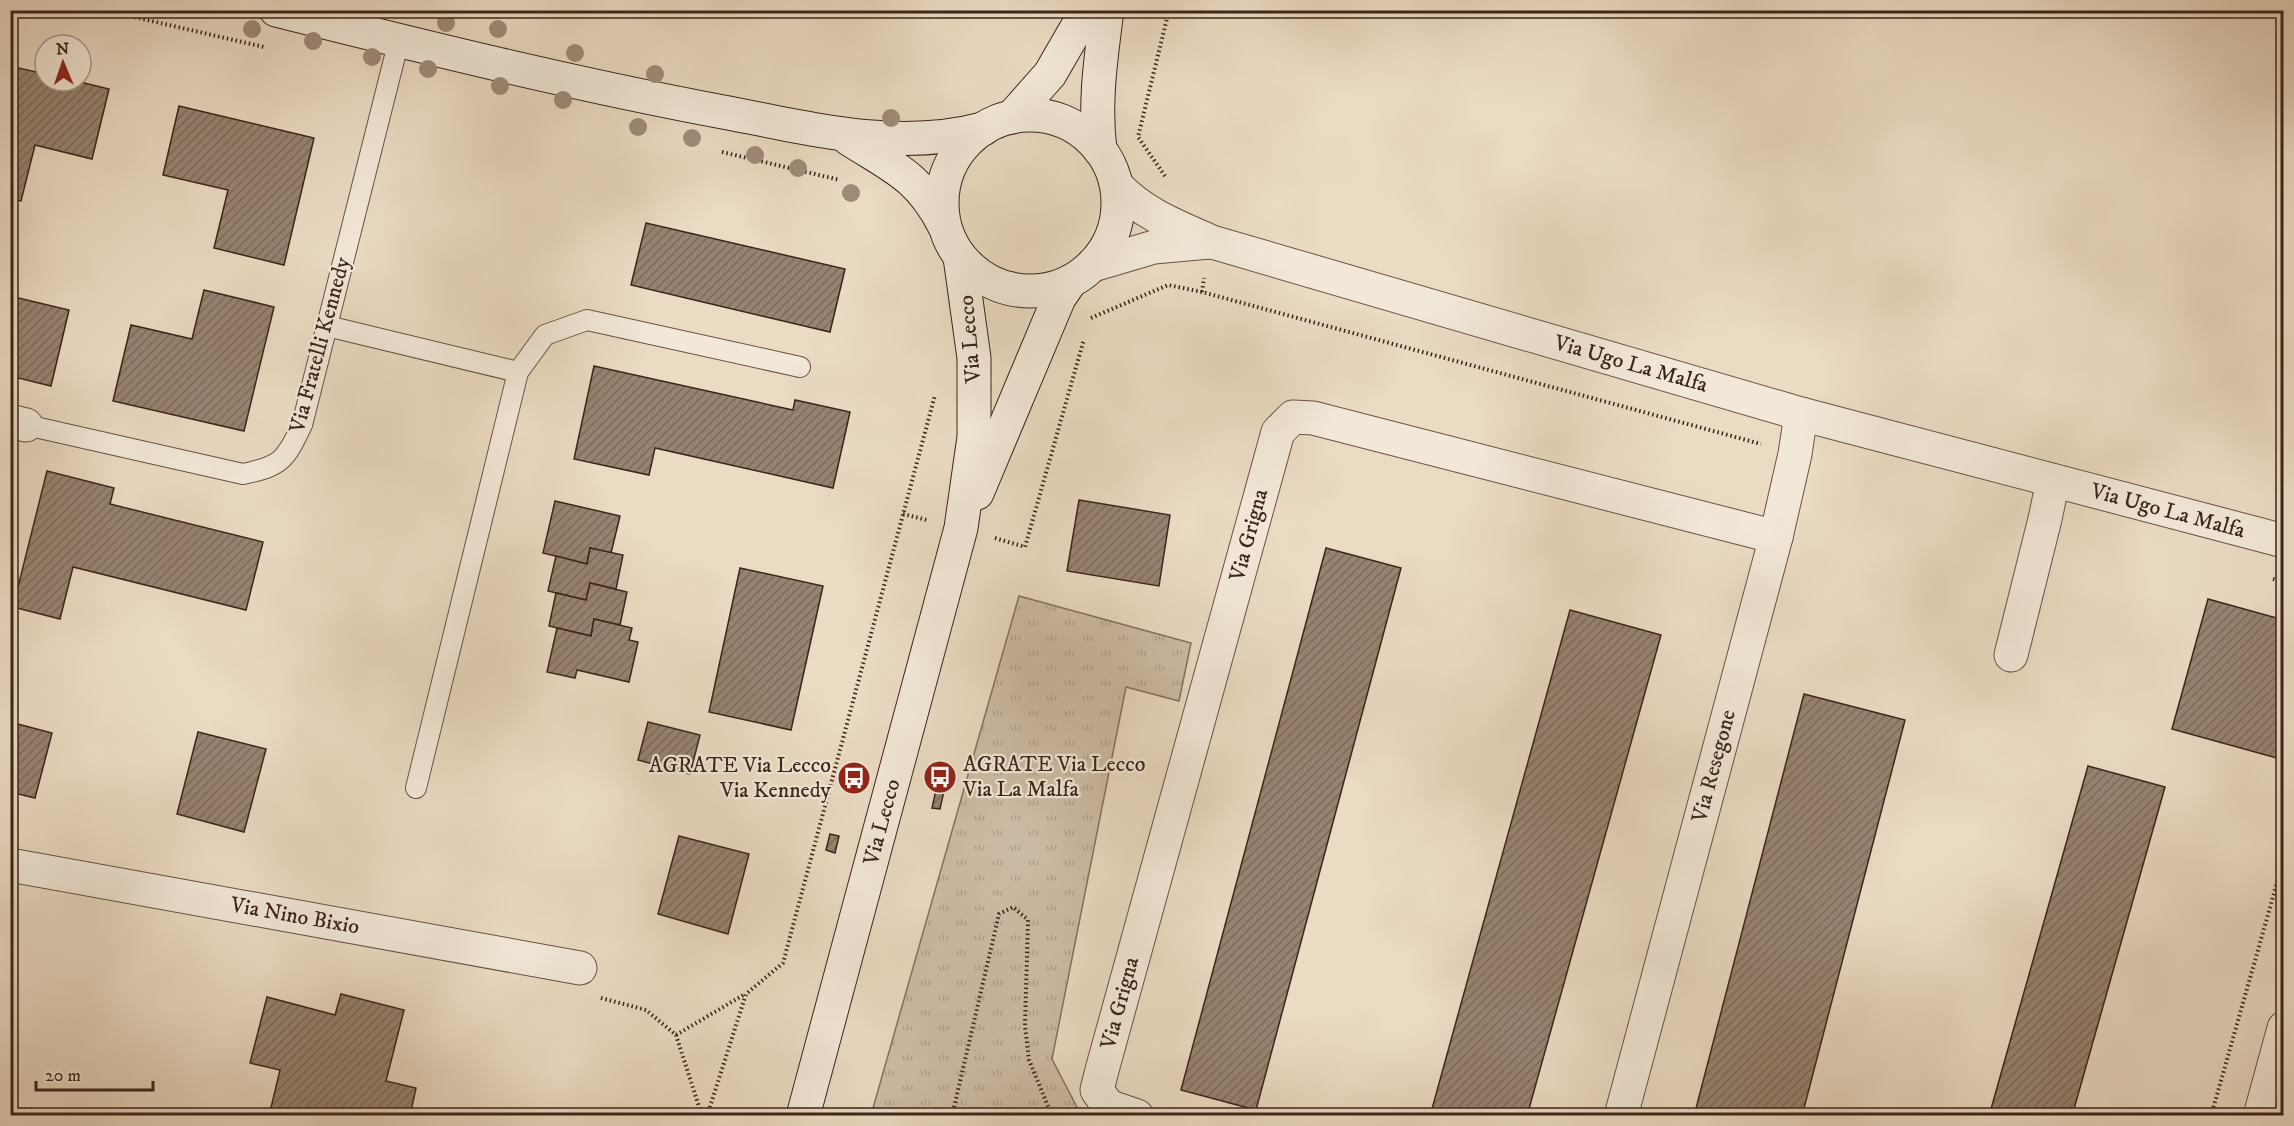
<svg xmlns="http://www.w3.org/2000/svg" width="2294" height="1126" viewBox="0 0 2294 1126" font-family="'IM FELL DW Pica',serif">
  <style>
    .park { fill: url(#park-tufts); stroke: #847060; stroke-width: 1.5 }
    .building { fill: url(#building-hatch); stroke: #3c241b; stroke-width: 1.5 }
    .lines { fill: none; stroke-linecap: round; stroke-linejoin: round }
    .lane-casing { stroke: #685245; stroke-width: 22 }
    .street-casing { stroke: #685245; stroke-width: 35 }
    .secondary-casing { stroke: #3c241b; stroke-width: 35 }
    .path { stroke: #3c241b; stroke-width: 4; stroke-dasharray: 1.5 3; stroke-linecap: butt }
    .lane { stroke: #f2e8d8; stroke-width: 20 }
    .street { stroke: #f2e8d8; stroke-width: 33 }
    .secondary { stroke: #f2e8d8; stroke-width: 33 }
    .tree { fill: #9f8b7a }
    .labels { text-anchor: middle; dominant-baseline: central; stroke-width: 4.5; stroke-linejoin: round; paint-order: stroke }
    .street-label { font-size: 22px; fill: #3c241b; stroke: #f2e8d8 }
    .poi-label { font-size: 22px; fill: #3c241b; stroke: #f2e8d8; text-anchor: start }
  </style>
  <defs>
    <pattern id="park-tufts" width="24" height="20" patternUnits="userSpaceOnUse" patternTransform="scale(1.5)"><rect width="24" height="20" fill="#cdbca6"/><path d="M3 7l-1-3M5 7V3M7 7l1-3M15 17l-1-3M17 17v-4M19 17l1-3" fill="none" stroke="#b1a18e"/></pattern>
    <pattern id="building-hatch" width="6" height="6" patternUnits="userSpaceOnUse" patternTransform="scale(1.5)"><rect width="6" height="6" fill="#978372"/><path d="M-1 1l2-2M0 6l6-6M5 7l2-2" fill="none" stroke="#7c6b5d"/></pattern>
  </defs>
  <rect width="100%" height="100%" fill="#ebdbc3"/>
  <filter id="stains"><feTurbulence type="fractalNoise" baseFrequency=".00333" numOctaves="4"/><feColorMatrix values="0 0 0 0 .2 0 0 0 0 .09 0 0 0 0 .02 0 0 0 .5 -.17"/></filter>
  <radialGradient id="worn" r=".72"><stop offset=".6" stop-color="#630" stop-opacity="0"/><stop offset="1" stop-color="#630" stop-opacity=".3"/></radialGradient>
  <!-- park -->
  <path class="park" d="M1019 596 1191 643 1179 701 1126 687 1052 1059 1081 1115H871Z"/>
  <!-- building -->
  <g class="building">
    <path d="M10 66 45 74V81H76L109 89 92 159 35 145 21 201 10 199Z"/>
    <path d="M179 106 314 138 284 265 214 248 228 190 163 175Z"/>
    <path d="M646 223 845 269 830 332 631 285Z"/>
    <path d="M204 290 274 307 244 431 113 401 131 325 192 339Z"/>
    <path d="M10 296 69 310 51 386 10 376Z"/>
    <path d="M594 366 793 410 795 400 850 412 833 488 655 448 649 475 574 459Z"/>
    <path d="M47 471 114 488 110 504 263 542 246 610 73 567 60 619 13 607Z"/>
    <path d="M1079 500 1170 515 1159 586 1067 571Z"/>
    <path d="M555 501 620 516 611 553 590 548 587 564 543 553Z"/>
    <path d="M590 548 623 555 616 589 590 583 586 600 548 591 556 556 587 564Z"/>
    <path d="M1326 548 1401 568 1256 1110 1181 1090Z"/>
    <path d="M740 568 823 586 791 730 709 712Z"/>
    <path d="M590 583 627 592 620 625 594 619 591 636 549 626 556 593 586 600Z"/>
    <path d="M2208 599 2284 620V760L2172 729Z"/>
    <path d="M1570 610 1661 635 1527 1116H1430Z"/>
    <path d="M594 619 632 628 629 640 638 642 629 682 577 670 575 678 547 672 557 628 591 636Z"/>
    <path d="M1804 694 1905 720 1802 1116H1694Z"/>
    <path d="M10 722 52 733 35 798 10 792Z"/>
    <path d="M648 722 700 735 690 774 638 760Z"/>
    <path d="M198 732 266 749 244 832 177 814Z"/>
    <path d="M2088 766 2165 787 2072 1116H1989Z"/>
    <path d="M936 790 944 791 940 809 932 808Z"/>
    <path d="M830 834 839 836 835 853 826 850Z"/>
    <path d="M679 836 749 854 728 934 658 914Z"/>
    <path d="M341 994 404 1010 386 1081 416 1088 410 1116H269L280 1070 250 1063 267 997 335 1015Z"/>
    <path d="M24 1108 62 1116H22Z"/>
  </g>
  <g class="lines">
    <!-- lane casing -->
    <g class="lane-casing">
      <g id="lane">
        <path d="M327 326 518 372 545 335 587 320 800 367"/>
        <path d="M26 425 243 474C282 466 285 460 302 425L399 40"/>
        <path d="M416 788 518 372"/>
      </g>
    </g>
    <!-- street casing -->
    <g class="street-casing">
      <g id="street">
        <path d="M1117 186C1143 214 1178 227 1212 242L1801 414 2284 541"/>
        <path d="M1093 265 1154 247 1209 242"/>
        <path d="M10 421 26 425"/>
        <path d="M2011 655 2045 519 2053 481"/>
        <path d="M10 865 580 968"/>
        <path d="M1137 1116 1108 1106 1097 1090 1102 1070 1278 432 1293 417 1313 418 1776 537"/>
        <path d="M1621 1116 1776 537 1795 454 1801 414"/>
        <path d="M2260 1116 2284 1028"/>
      </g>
    </g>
    <!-- secondary casing -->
    <g class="secondary-casing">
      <g id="secondary">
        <path d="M276 10C424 47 573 84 723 112 809 128 896 152 983 129"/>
        <circle cx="1030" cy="203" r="88"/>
        <path d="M1012 117 1050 74 1087 10"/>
        <path d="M849 139C893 167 919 176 944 225"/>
        <path d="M1100 150C1094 102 1101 58 1107 10"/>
        <path d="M977 493 1059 298 1070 282"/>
        <path d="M803 1116 961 528 974 437V358L960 257"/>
      </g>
    </g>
    <!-- path -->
    <g class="path">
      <path d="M104 10 264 47"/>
      <path d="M722 152 840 180"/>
      <path d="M1165 176 1138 137 1169 10"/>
      <path d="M1202 292 1204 278"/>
      <path d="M1091 318 1168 285 1202 292 1761 444"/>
      <path d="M903 514 927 520"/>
      <path d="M995 538 1025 547 1084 339"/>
      <path d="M2273 579 2284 582"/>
      <path d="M601 998 646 1010 676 1035 702 1116"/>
      <path d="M676 1035 745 994"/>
      <path d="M707 1116 746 994 783 963 935 395"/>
      <path d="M952 1116 999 914 1013 907 1028 920 1025 1026 1029 1060 1052 1116"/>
      <path d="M2211 1116 2284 858"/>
    </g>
    <!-- lane -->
    <use href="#lane" class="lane"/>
    <!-- street -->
    <use href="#street" class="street"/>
    <!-- secondary -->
    <use href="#secondary" class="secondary"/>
  </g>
  <!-- trees -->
  <g class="tree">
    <circle cx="446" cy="23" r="9"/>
    <circle cx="252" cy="29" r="9"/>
    <circle cx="498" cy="29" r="9"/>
    <circle cx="313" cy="41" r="9"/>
    <circle cx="575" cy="53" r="9"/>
    <circle cx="372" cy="57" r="9"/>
    <circle cx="428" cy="69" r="9"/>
    <circle cx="655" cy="74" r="9"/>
    <circle cx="500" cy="86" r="9"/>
    <circle cx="563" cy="100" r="9"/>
    <circle cx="891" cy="118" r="9"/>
    <circle cx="638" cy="127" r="9"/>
    <circle cx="692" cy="138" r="9"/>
    <circle cx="755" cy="155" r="9"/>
    <circle cx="798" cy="168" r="9"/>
    <circle cx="851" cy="193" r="9"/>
  </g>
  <!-- icons -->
  <defs>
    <g id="bus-disc" transform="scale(1.725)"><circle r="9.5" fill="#8f2418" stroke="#f2e8d8"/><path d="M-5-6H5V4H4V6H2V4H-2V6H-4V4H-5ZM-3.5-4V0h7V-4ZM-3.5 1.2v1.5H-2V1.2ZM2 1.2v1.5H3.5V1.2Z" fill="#fff"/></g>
  </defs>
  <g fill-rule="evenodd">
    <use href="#bus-disc" x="940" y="777"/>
    <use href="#bus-disc" x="854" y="778"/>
  </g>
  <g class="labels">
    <!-- street labels -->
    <g class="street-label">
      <text transform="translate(970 339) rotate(-95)">Via Lecco</text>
      <text transform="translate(320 345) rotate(-75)">Via Fratelli Kennedy</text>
      <text transform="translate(1631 364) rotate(16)">Via Ugo La Malfa</text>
      <text transform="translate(2168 511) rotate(15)">Via Ugo La Malfa</text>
      <text transform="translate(1249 535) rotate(-75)">Via Grigna</text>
      <text transform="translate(1714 766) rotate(-75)">Via Resegone</text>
      <text transform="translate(882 822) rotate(-75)">Via Lecco</text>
      <text transform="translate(295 916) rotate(10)">Via Nino Bixio</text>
      <text transform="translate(1120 1003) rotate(-75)">Via Grigna</text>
    </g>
    <!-- poi labels -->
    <g class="poi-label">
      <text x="963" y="764">AGRATE Via Lecco<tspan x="963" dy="25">Via La Malfa</tspan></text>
      <text x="831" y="765" text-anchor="end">AGRATE Via Lecco<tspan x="831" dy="25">Via Kennedy</tspan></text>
    </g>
  </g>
  <!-- margin -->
  <rect width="2294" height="1126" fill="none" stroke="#ebdbc3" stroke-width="36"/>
  <rect x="12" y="12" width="2270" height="1102" fill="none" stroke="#3c241b" stroke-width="3"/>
  <rect x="18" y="18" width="2258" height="1090" fill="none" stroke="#3c241b" stroke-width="1.5"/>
  <!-- north arrow -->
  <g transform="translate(63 63) rotate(358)"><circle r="28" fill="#f2e8d8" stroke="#a99a8c" stroke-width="1.5"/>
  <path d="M0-4.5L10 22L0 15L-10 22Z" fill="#8f2418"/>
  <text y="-9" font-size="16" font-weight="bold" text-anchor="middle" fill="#3c241b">N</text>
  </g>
  <!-- scale -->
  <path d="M36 1081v9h117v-9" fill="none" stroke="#3c241b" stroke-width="3"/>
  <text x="45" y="1081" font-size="18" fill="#3c241b" stroke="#f2e8d8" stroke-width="4.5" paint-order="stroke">20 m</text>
  <rect width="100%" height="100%" filter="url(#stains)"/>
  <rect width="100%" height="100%" fill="url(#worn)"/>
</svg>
